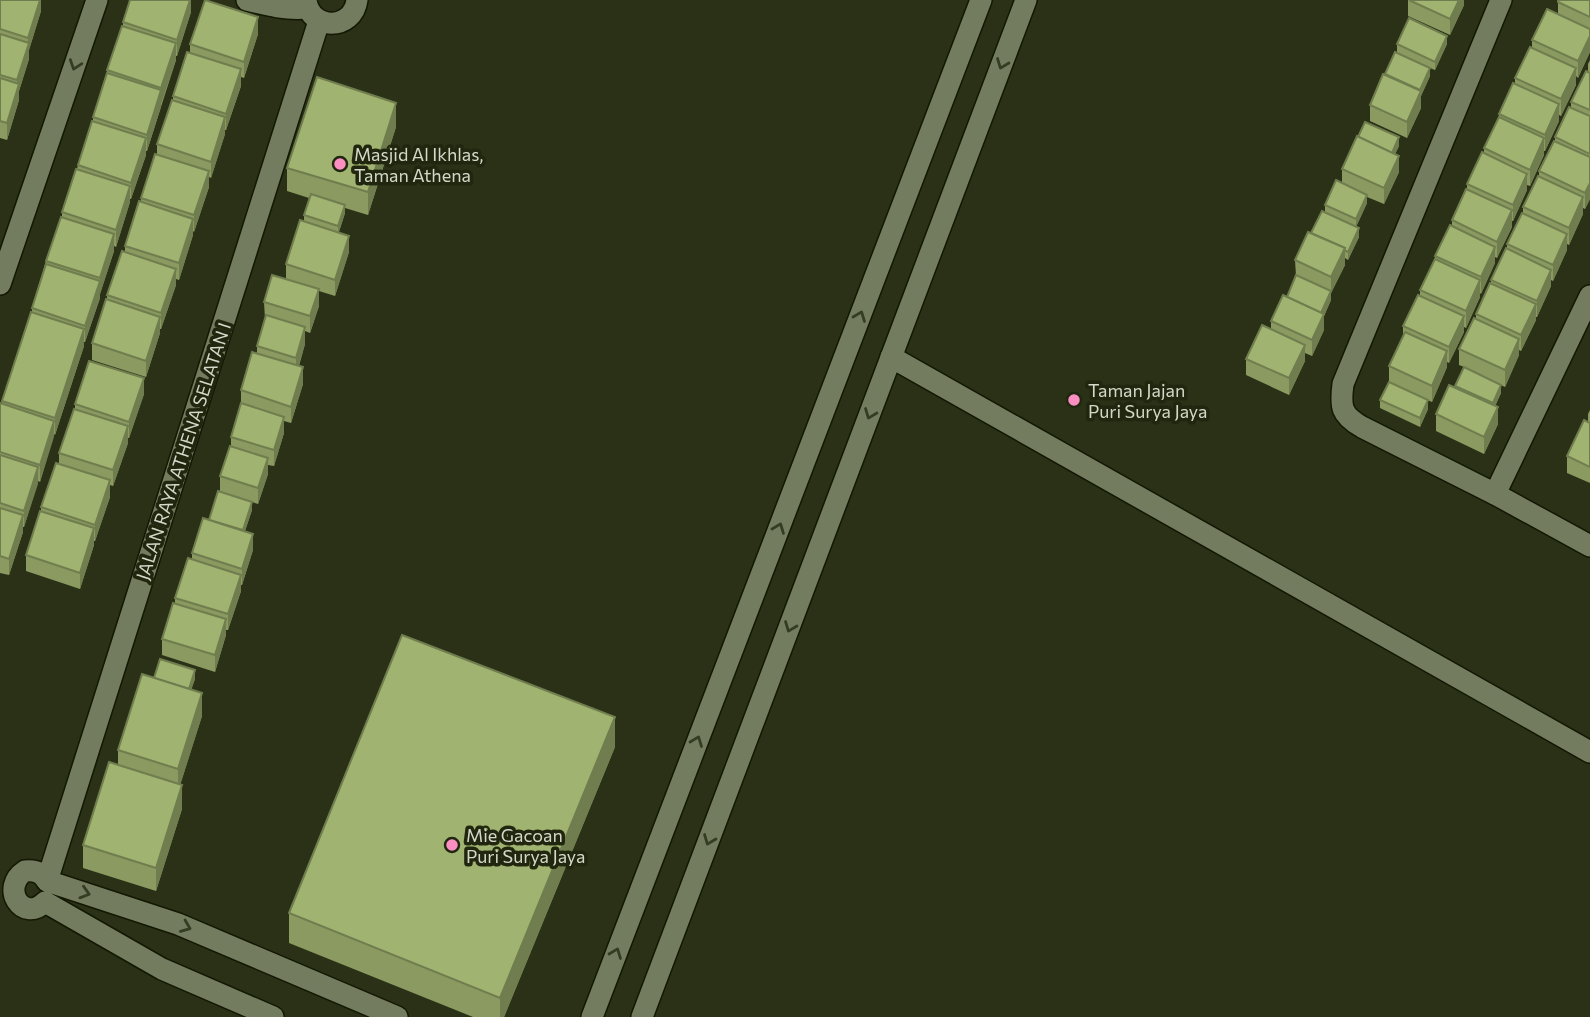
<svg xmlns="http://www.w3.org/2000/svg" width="1590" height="1017" viewBox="0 0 1590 1017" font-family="Commissioner,sans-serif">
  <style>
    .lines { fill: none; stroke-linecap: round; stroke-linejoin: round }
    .minor-casing { stroke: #131802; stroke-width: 24 }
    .minor { stroke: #747c60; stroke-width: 21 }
    .wall { fill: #8a9a60 }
    .shaded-wall { fill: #707d4e }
    .building { fill: #a0b370; stroke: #707d4e; stroke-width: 2 }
    .oneway { stroke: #353c22 }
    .poi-dot { fill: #fc8fc1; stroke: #20270e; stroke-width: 2.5 }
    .labels { text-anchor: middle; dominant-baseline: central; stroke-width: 7; stroke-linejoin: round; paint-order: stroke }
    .poi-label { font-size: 18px; fill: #d3d8c9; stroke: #20270e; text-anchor: start }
    .street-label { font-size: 18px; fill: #d3d8c9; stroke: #20270e }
  </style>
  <rect width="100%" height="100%" fill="#2a3117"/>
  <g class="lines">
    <!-- minor casing -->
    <g class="minor-casing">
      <g id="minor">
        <path d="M247 0C267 5 286 10 307 8"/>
        <path d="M306 0C310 31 353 31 357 0"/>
        <path d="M1501 0 1343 384C1340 407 1341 415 1362 427L1495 494 1590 546"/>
        <path d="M0 284 97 0"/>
        <path d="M891 357 1590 752"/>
        <path d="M1495 494 1590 296"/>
        <path d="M47 881 319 21"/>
        <path d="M273 1017 162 969 45 902C22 924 0 887 25 871 35 870 42 872 47 881L178 924 397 1017"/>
        <path d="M592 1017 981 0"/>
        <path d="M642 1017 1026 0"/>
      </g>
    </g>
    <!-- minor -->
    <use href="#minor" class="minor"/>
  </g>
  <!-- wall -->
  <g class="wall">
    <path d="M0 0H41V11L29 50V59L19 91V100L7 140 0 138Z"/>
    <path d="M191 0V12L177 56H176V60L161 107 147 151H146V155L131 199H130V202L116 247 114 246V251L100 294V298L85 342H84V346L55 435 54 434 40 482 38 481 24 527H23V532L9 575 0 573V404H2V401L32 312V308L46 261 62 217V212L93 122V117L107 74V70L123 26V22Z"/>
    <path d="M1408 0H1464V5L1450 35 1408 16Z"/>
    <path d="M1590 0V52L1578 78 1576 76V85L1561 116 1559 115V121L1545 151H1544V155L1530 186 1527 185V190L1513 221H1512V227L1497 258 1495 257V263L1481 294 1480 293V297L1466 328 1464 327V332L1449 363 1447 362V367L1432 402 1389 382V366L1403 336V326L1420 296V290L1435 259V256L1452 226V220L1467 190V184L1484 154V148L1499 117V114L1515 84V78L1532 49V40L1558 14V2Z"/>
    <path d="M258 34 244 78 241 77V86L226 130H225V134L211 178 209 177V187L194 232 193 231V235L179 280 176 279V285L161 329H160V333L146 377 92 360V343L107 299V295L125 252V246L141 202V198L157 154V144L173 100V96L190 53V44Z"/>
    <path d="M1397 44H1447L1435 70 1430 68V76L1421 96V108L1407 138 1370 121V105L1397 52Z"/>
    <path d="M1590 60V199L1585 209 1583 208V214L1569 245 1567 244V250L1553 281 1551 280V286L1537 317H1536V320L1521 351 1519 350V355L1505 387 1501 385V393L1495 406 1498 424 1484 454 1436 431V414L1455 387 1464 367 1459 365V349L1476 319V314L1491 283V280L1507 249V244L1523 213V207L1539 177V171L1555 141V137L1571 108V102L1588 72V64Z"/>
    <path d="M396 127 368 215 345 208V213L339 232 349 252 335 296 319 291V306L310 333 305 331V344L299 366 303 384 291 423 284 421V433L274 466 268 465V474L258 504 252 502V510L245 531 253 550 242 585H241V591L228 630H226V635L215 672 162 655V639L175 603V598L192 559V553L209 520 220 492V476L231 446V437L241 404V390L257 353V346L265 319 264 302 286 279V264L304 221V215L309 198 287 191V168Z"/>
    <path d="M1399 146 1395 154 1399 172 1384 204 1367 197V203L1356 227 1359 237 1348 260 1345 258V265L1331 293V300L1324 316V330L1312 356 1305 353V361L1289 395 1246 375V359L1271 329V321L1287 297 1296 276 1295 260 1325 213V205L1342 183V169Z"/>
    <path d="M144 394 129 438H128V443L113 486 110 485V497L95 541H94V545L80 589 26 571V555L41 511V507L59 464V453L75 409V404Z"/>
    <path d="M1380 400 1428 409 1420 427 1380 408Z"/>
    <path d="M1590 410V483L1567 473V456L1588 422V414Z"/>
    <path d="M154 678 195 679 191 689 202 716 180 785 182 809 156 891 83 868V845L118 765V750Z"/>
    <path d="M615 747 504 1017H473L289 943V913Z"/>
  </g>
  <!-- shaded-wall -->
  <g class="shaded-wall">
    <path d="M40 0H41V11L29 50V59L19 91V100L7 140V123L17 90V80L28 47V38Z"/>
    <path d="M190 0H191V12L177 56V40Z"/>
    <path d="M1459 0H1464V5L1450 35V19Z"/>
    <path d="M258 17V34L244 78V62Z"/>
    <path d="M1447 36V44L1435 70V62Z"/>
    <path d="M1590 36V52L1578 78V61Z"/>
    <path d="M176 43V60L161 104V88Z"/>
    <path d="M1430 68V76L1421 96V108L1407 138V122Z"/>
    <path d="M1576 68V85L1561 116V99Z"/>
    <path d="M241 69V86L226 130V114Z"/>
    <path d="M161 90V107L147 151V135Z"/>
    <path d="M396 103V127L368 215V192Z"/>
    <path d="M1559 104V121L1545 151V135Z"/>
    <path d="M225 117V134L211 178V162Z"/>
    <path d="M1399 137V146L1390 165V156Z"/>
    <path d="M146 138V155L131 199V183Z"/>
    <path d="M1544 138V155L1530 186V170Z"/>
    <path d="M1399 156V172L1384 204V188Z"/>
    <path d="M209 171V187L194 232V215Z"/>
    <path d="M1527 174V190L1513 221V205Z"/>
    <path d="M1590 183V199L1585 209V193Z"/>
    <path d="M130 186V202L116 247V230Z"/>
    <path d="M1367 195V203L1356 227V219Z"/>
    <path d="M1583 197V214L1569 245V228Z"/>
    <path d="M345 205V213L338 234V226Z"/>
    <path d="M1512 210V227L1497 258V242Z"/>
    <path d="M193 219V235L179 280V263Z"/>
    <path d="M1359 228V237L1348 260V252Z"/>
    <path d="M114 234V251L100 294V278Z"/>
    <path d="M1567 234V250L1553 281V265Z"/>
    <path d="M349 236V252L335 296V280Z"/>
    <path d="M1495 247V263L1481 294V277Z"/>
    <path d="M1345 248V265L1331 293V277Z"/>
    <path d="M176 269V285L161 329V313Z"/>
    <path d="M1551 270V286L1537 317V301Z"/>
    <path d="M1480 280V297L1466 328V311Z"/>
    <path d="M100 281V298L85 342V326Z"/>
    <path d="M319 289V306L310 333V316Z"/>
    <path d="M1331 291V300L1324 316V330L1312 356V340L1321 313Z"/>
    <path d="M1536 304V320L1521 351V335Z"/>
    <path d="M1464 316V332L1449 363V347Z"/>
    <path d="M160 317V333L146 377V361Z"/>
    <path d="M305 327V344L296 374V358Z"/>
    <path d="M84 329V346L55 435V418Z"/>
    <path d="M1519 339V355L1505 387V370Z"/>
    <path d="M1305 345V361L1289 395V378Z"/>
    <path d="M1447 351V367L1432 402V386Z"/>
    <path d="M303 367V384L291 423V407Z"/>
    <path d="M144 378V394L129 438V422Z"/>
    <path d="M1501 385V393L1493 411V403Z"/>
    <path d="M1428 400V409L1420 427V418Z"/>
    <path d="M1498 407V424L1484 454V437Z"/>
    <path d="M284 417V433L274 466V450Z"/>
    <path d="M54 421V437L40 482V465Z"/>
    <path d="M128 426V443L113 486V470Z"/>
    <path d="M268 458V474L258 504V488Z"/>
    <path d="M38 467V484L24 527V511Z"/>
    <path d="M110 480V497L95 541V525Z"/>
    <path d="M252 502V510L242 540V532Z"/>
    <path d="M23 515V532L9 575V559Z"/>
    <path d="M94 528V545L80 589V573Z"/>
    <path d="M253 534V550L242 585V569Z"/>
    <path d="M241 575V591L228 630V614Z"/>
    <path d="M226 619V635L215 672V655Z"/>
    <path d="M195 670V679L187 703V694Z"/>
    <path d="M202 693V716L178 792V769Z"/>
    <path d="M615 717V747L504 1017H500V998Z"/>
    <path d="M182 785V809L156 891V868Z"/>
  </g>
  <!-- building -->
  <g class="building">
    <path d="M0 0H40L28 38 0 29Z"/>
    <path d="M130 0H190L177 40 123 22Z"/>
    <path d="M205 0 258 17 244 62 190 44Z"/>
    <path d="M1409 0H1459L1450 19Z"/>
    <path d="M1558 0H1590V17L1558 2Z"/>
    <path d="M1547 9 1590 29V36L1578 61 1532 40Z"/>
    <path d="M1409 18 1447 36 1435 62 1397 44Z"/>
    <path d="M122 26 176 43 161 88 107 70Z"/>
    <path d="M0 34 29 43 17 80 0 75Z"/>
    <path d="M1530 47 1576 68 1561 99 1515 78Z"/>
    <path d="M187 52 241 69 226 114 173 96Z"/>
    <path d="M1395 52 1430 68 1420 90 1385 74Z"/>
    <path d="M1586 71 1590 73V110L1571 102Z"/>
    <path d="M107 73 161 90 147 135 93 117Z"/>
    <path d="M1383 74 1421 91 1407 122 1370 105Z"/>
    <path d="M317 77 396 103 368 192 287 168Z"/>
    <path d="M0 78 19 84 7 123 0 121Z"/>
    <path d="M1513 83 1559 104 1545 135 1499 114Z"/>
    <path d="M172 100 225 117 211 162 157 144Z"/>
    <path d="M1569 107 1590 116V154L1555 137Z"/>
    <path d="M1499 117 1544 138 1530 170 1484 148Z"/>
    <path d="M92 121 146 138 131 183 78 165Z"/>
    <path d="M1365 122 1399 137 1392 153 1358 137Z"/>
    <path d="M1357 136 1399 156 1384 188 1342 169Z"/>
    <path d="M1554 141 1590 157V183L1585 193 1539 171Z"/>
    <path d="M1482 152 1527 174 1513 205 1467 184Z"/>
    <path d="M155 154 209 171 194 215 141 198Z"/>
    <path d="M76 169 130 186 116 230 62 212Z"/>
    <path d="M1538 176 1583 197 1569 228 1523 207Z"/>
    <path d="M1336 180 1367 195 1356 219 1325 205Z"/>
    <path d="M1466 189 1512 210 1497 242 1452 220Z"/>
    <path d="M311 194 345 205 338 226 304 215Z"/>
    <path d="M139 201 193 219 179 263 125 246Z"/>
    <path d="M1322 211 1359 228 1348 252 1344 250 1345 248 1311 233Z"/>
    <path d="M1522 213 1567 234 1553 265 1507 244Z"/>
    <path d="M61 217 114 234 100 278 46 261Z"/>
    <path d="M300 220 349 236 335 280 286 264Z"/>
    <path d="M1450 225 1495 247 1481 277 1435 256Z"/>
    <path d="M1308 232 1345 248 1331 277 1295 260Z"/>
    <path d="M1506 248 1551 270 1537 301 1491 280Z"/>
    <path d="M122 251 176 269 161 313 107 295Z"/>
    <path d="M1435 259 1480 280 1466 311 1420 290Z"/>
    <path d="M46 264 100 281 85 326 32 308Z"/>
    <path d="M272 275 319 289 310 316 264 302Z"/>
    <path d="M1296 275 1331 291 1321 313 1287 297Z"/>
    <path d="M1490 283 1536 304 1521 335 1476 314Z"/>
    <path d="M1283 295 1324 314 1312 340 1271 321Z"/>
    <path d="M1418 295 1464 316 1449 347 1403 326Z"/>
    <path d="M106 299 160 317 146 361 92 343Z"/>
    <path d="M31 312 84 329 55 418 2 401Z"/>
    <path d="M266 315 305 327 296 358 257 346Z"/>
    <path d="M1474 318 1519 339 1505 370 1459 349Z"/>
    <path d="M1262 325 1305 345 1289 378 1246 359Z"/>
    <path d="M1405 332 1447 351 1432 386 1389 366Z"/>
    <path d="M252 352 303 367 291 407 241 390Z"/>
    <path d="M89 361 144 378 129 422 75 404Z"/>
    <path d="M1464 367 1501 385 1493 403 1455 386Z"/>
    <path d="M1389 382 1428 400 1420 418 1380 400Z"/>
    <path d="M1449 385 1498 407 1484 437 1436 414Z"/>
    <path d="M0 403 54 421 40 465 0 452Z"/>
    <path d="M241 403 284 417 274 450 231 437Z"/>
    <path d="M74 409 128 426 113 470 59 453Z"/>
    <path d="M1584 420 1590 423V467L1567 456Z"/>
    <path d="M230 446 268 458 258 488 220 476Z"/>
    <path d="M0 455 38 467 24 511 0 503Z"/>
    <path d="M56 463 110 480 95 525 41 507Z"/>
    <path d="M218 491 252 502 243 530 209 520Z"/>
    <path d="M0 508 23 515 9 559 0 556Z"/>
    <path d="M40 511 94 528 80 573 26 555Z"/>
    <path d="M203 518 253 534 242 569 192 553Z"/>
    <path d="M188 558 241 575 228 614 175 598Z"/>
    <path d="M173 603 226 619 215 655 162 639Z"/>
    <path d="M402 635 615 717 500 998 289 913Z"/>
    <path d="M160 659 195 670 189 689 154 678Z"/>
    <path d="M142 674 202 693 178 769 118 750Z"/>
    <path d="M109 762 182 785 156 868 83 845Z"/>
  </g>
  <!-- one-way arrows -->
  <defs><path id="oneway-chevron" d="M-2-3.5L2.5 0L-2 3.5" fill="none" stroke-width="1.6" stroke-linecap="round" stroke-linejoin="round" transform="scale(1.75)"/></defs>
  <g class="oneway">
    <use href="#oneway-chevron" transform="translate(1002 64) rotate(111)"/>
    <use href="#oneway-chevron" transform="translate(75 65) rotate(109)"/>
    <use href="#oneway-chevron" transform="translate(860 316) rotate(-69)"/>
    <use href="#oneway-chevron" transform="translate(870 414) rotate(111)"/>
    <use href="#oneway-chevron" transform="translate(779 528) rotate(-69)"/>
    <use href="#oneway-chevron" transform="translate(790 627) rotate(111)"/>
    <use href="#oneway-chevron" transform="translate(697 741) rotate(-69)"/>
    <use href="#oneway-chevron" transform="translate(709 840) rotate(111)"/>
    <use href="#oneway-chevron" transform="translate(85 893) rotate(17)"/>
    <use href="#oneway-chevron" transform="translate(186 927) rotate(22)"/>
    <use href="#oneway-chevron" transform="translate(616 953) rotate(-69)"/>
  </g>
  <!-- markers -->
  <g class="poi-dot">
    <circle cx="340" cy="164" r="7"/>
    <circle cx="1074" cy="400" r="7"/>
    <circle cx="452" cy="845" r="7"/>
  </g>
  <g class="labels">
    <!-- poi labels -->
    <g class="poi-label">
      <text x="354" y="154">Masjid Al Ikhlas,<tspan x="354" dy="21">Taman Athena</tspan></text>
      <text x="1088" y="390">Taman Jajan<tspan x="1088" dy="21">Puri Surya Jaya</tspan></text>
      <text x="466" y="835">Mie Gacoan<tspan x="466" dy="21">Puri Surya Jaya</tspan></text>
    </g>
    <!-- street labels -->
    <g class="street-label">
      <text transform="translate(183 451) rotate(-72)">JALAN RAYA ATHENA SELATAN I</text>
    </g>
  </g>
</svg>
